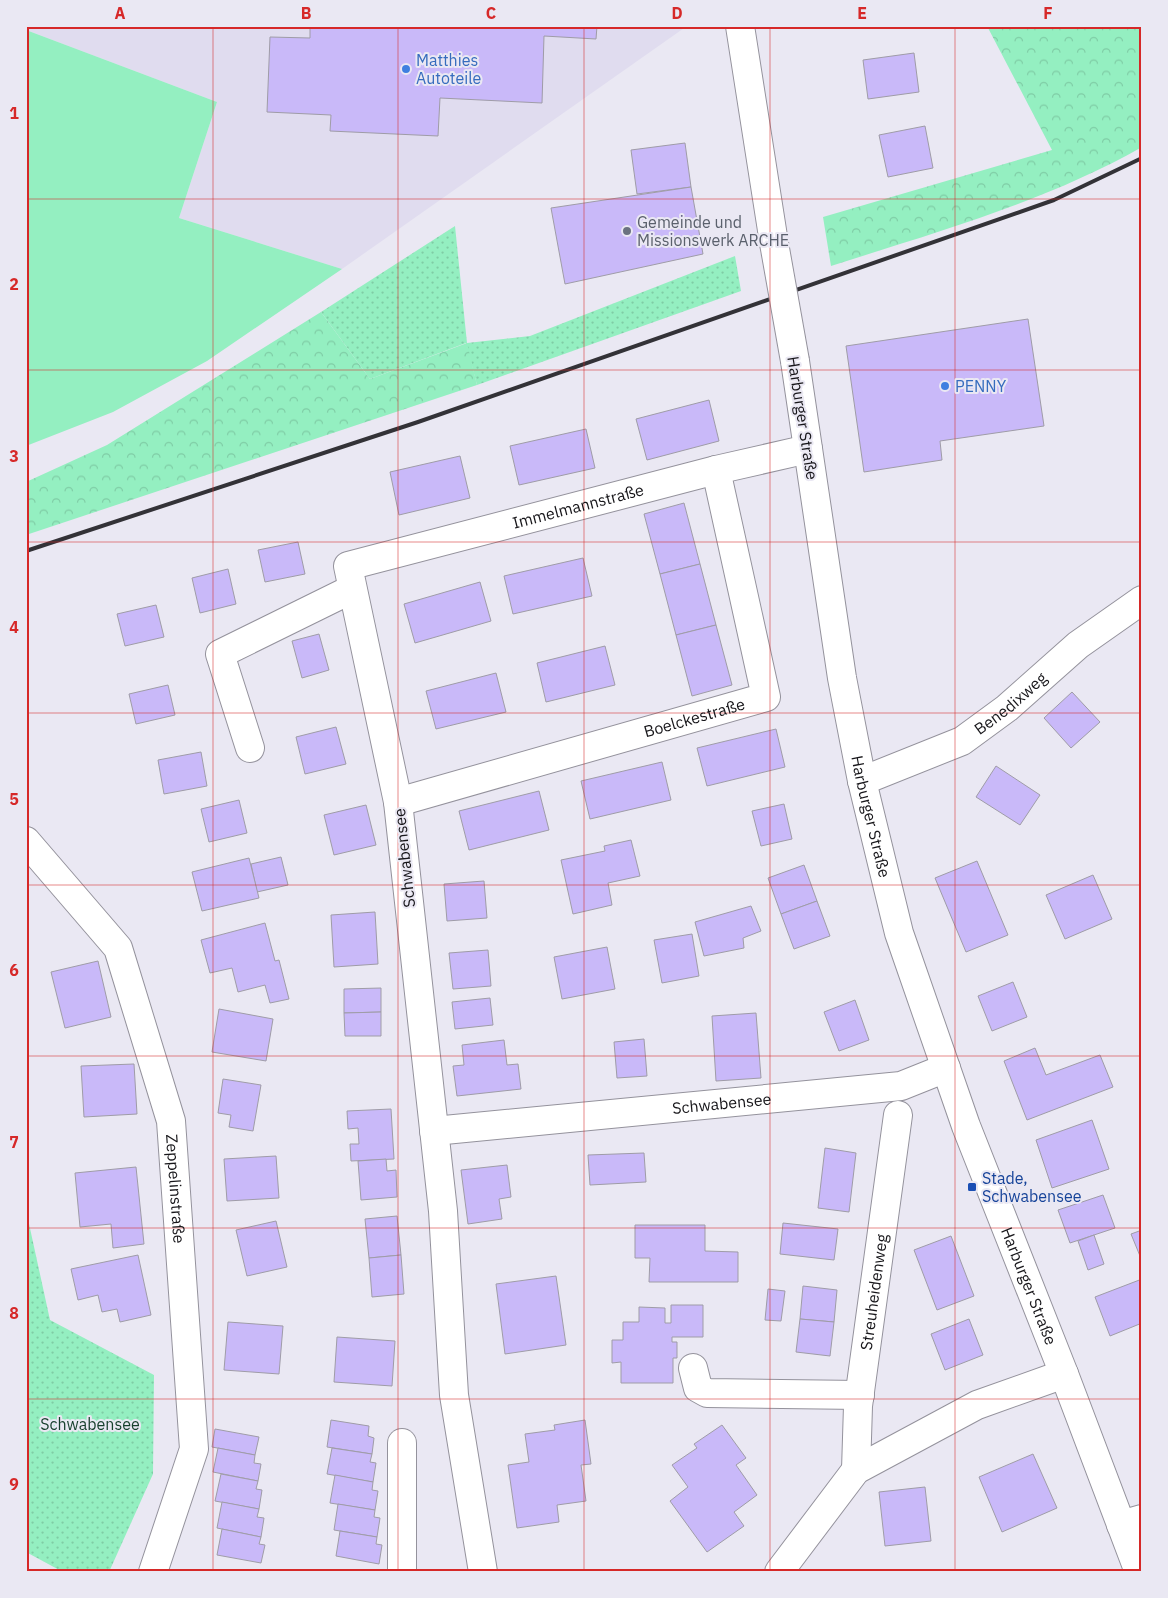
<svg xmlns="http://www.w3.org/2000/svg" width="1168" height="1598" viewBox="0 0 1168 1598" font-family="'IBM Plex Sans',sans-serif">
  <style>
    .built { fill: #e0dcef }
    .grass { fill: url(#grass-dots) }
    .forest { fill: url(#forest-crowns) }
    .garden { fill: #94efc1 }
    .building { fill: #c9b9f9; stroke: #9f9ca7 }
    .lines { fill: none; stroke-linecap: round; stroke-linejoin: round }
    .minor-casing { stroke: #94929c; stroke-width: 30 }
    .major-casing { stroke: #94929c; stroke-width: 30 }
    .minor { stroke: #fff; stroke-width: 28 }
    .major { stroke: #fff; stroke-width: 28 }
    .rail { stroke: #333237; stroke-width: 4 }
    .major-bridge-casing { stroke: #94929c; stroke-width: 30; stroke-linecap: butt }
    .major-bridge { stroke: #fff; stroke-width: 28 }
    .grid { fill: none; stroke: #d62828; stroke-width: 1; stroke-opacity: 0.55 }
    .shop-dot { fill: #3f7fe0; stroke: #eae8f3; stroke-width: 2 }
    .worship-dot { fill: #6b7280; stroke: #eae8f3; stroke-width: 2 }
    .transit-dot { fill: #1a4fb4; stroke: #eae8f3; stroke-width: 2 }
    .labels { text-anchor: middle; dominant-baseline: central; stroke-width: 4; stroke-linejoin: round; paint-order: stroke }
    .shop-label { font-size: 16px; fill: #366cbe; stroke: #eae8f3; text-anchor: start }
    .worship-label { font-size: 16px; fill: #5b616d; stroke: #eae8f3; text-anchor: start }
    .street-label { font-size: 16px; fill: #17161a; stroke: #eae8f3 }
    .transit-label { font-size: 16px; fill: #164399; stroke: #eae8f3; text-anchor: start }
    .park-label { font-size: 16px; fill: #163f2c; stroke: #eae8f3 }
    .neatline { fill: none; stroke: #d62828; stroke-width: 2 }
    .grid-label { font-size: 16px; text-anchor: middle; font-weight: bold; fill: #d62828 }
  </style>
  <defs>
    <pattern id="grass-dots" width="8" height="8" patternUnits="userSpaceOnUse" patternTransform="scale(1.25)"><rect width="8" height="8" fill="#94efc1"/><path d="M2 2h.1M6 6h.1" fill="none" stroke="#7fcca5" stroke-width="1.8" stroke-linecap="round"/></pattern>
    <pattern id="forest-crowns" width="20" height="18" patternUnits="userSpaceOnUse" patternTransform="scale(1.25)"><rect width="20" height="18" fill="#94efc1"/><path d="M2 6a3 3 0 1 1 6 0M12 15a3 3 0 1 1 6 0" fill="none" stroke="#7fcca5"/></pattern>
  </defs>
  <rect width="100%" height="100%" fill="#eae8f3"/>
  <!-- built -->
  <path class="built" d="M26 26H687L342 269 179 218 217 102 26 30Z"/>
  <!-- grass -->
  <g class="grass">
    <path d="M455 226 467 343 530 336 735 256 741 291 477 385 466 343 370 379 321 312Z"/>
    <path d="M26 1210 50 1320 154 1375 153 1474 109 1572H63L26 1552Z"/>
  </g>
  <!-- forest -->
  <g class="forest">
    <path d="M987 26H1142V147C1045 202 937 232 831 266L823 217 1052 150Z"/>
    <path d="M321 312 370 379 467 343 477 385 26 535V482L107 445Z"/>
  </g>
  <!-- garden -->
  <path class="garden" d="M26 30 217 102 179 218 342 269 207 361 113 412 26 446Z"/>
  <!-- building -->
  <g class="building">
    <path d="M310 26H597L596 39 544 36 542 103 440 98 438 136 330 131 331 115 267 112 270 37 310 38Z"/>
    <path d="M914 53 919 92 868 99 863 60Z"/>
    <path d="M925 126 933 168 888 177 879 135Z"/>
    <path d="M685 143 691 187 637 194 631 150Z"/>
    <path d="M691 187 703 254 565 284 551 208Z"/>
    <path d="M1028 319 1044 426 940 441 942 460 864 472 846 346Z"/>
    <path d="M709 400 719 441 647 460 636 419Z"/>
    <path d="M586 429 595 468 519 485 510 446Z"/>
    <path d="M460 456 470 498 399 515 390 472Z"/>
    <path d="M684 503 700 564 660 574 644 514Z"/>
    <path d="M298 542 305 574 265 582 258 550Z"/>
    <path d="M583 558 592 596 513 614 504 576Z"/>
    <path d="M700 564 716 625 676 635 660 574Z"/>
    <path d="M228 569 236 604 200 613 192 578Z"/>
    <path d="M480 582 491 621 415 643 404 604Z"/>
    <path d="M156 605 164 637 125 646 117 614Z"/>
    <path d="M716 625 732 685 692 696 676 635Z"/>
    <path d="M319 634 329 670 302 678 292 641Z"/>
    <path d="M605 646 615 685 546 702 537 663Z"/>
    <path d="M496 673 506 712 436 729 426 691Z"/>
    <path d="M168 685 175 715 136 724 129 694Z"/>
    <path d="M1072 692 1100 722 1071 748 1044 718Z"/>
    <path d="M336 727 346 764 305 774 296 737Z"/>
    <path d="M776 729 785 767 707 786 697 748Z"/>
    <path d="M201 752 207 786 164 794 158 760Z"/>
    <path d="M662 762 671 800 590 819 581 781Z"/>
    <path d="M996 766 1040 795 1020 825 976 797Z"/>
    <path d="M539 791 549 830 469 850 459 811Z"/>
    <path d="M239 800 247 833 209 842 201 809Z"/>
    <path d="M784 804 792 839 761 846 752 811Z"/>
    <path d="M366 805 376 845 334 855 324 815Z"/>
    <path d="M631 840 640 876 608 883 612 905 573 914 561 860 605 851 604 846Z"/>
    <path d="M281 857 288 885 257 892 251 864Z"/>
    <path d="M249 858 259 898 202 911 192 872Z"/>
    <path d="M977 861 1008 935 966 952 935 878Z"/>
    <path d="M804 865 817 901 781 914 768 878Z"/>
    <path d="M1093 875 1112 919 1065 939 1046 895Z"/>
    <path d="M484 881 487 918 447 921 444 884Z"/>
    <path d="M817 901 830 936 794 949 781 914Z"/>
    <path d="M751 906 761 931 743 938 744 948 704 956 695 922Z"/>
    <path d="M375 912 378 964 334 967 331 915Z"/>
    <path d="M265 923 275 961 279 960 289 999 270 1003 265 985 238 992 232 968 210 973 201 940Z"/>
    <path d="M692 934 699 976 662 983 654 940Z"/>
    <path d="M607 947 615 989 562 999 554 957Z"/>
    <path d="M488 950 491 986 453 989 449 953Z"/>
    <path d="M98 961 111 1017 65 1028 51 972Z"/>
    <path d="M1013 982 1027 1017 992 1031 978 996Z"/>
    <path d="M381 988V1012L344 1013V989Z"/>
    <path d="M490 998 493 1025 455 1029 452 1002Z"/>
    <path d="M855 1000 869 1040 839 1051 824 1012Z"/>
    <path d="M219 1009 273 1019 266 1061 212 1052Z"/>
    <path d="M381 1012V1036H345L344 1013Z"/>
    <path d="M756 1013 761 1078 716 1081 712 1016Z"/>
    <path d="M644 1039 647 1076 617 1078 614 1042Z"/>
    <path d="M504 1040 507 1065 518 1064 521 1089 457 1096 453 1066 464 1065 462 1045Z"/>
    <path d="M1035 1048 1046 1075 1100 1055 1113 1087 1027 1120 1004 1061Z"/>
    <path d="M134 1064 137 1114 84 1117 81 1066Z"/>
    <path d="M223 1079 261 1085 253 1131 229 1127 231 1115 218 1113Z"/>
    <path d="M391 1109 394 1159 351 1161 350 1144H359L358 1128 348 1129 347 1111Z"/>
    <path d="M1092 1120 1109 1169 1052 1188 1036 1140Z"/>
    <path d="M825 1148 856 1153 849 1212 818 1208Z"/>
    <path d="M644 1153 646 1182 590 1185 588 1155Z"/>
    <path d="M276 1156 279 1198 227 1201 224 1159Z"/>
    <path d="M386 1159 387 1171 396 1170 397 1197 361 1200 358 1161Z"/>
    <path d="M507 1165 511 1197 499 1199 502 1219 468 1224 461 1170Z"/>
    <path d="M136 1167 144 1244 113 1248 111 1224 80 1227 75 1173Z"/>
    <path d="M1103 1195 1115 1228 1070 1243 1058 1210Z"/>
    <path d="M397 1216 401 1255 369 1258 365 1219Z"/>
    <path d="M276 1221 287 1267 247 1276 236 1230Z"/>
    <path d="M783 1223 838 1229 834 1260 780 1254Z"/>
    <path d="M635 1225H705V1251L738 1252V1282H649L650 1258H635Z"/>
    <path d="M1142 1230V1255L1140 1256 1131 1234Z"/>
    <path d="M1094 1235 1104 1264 1088 1270 1078 1241Z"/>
    <path d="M951 1236 974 1296 937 1310 914 1250Z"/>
    <path d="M138 1255 151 1315 120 1322 117 1309 102 1312 98 1295 78 1300 71 1269Z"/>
    <path d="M401 1255 404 1294 372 1297 369 1258Z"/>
    <path d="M556 1276 566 1345 505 1354 496 1284Z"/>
    <path d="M1142 1279V1323L1110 1336 1095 1297Z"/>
    <path d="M803 1286 837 1290 834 1322 800 1319Z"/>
    <path d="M768 1289 785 1291 781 1321 765 1320Z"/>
    <path d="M671 1305H703V1337H672V1342H677V1358H673V1383H621V1362L612 1363V1340H623V1322H639V1307L665 1308V1323H671Z"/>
    <path d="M800 1319 834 1322 830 1356 796 1352Z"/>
    <path d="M969 1319 983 1355 945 1370 931 1334Z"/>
    <path d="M228 1322 283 1326 279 1374 224 1370Z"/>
    <path d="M337 1337 395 1341 392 1386 334 1382Z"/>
    <path d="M331 1420 369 1426 368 1436 374 1438 372 1454 327 1447Z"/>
    <path d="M585 1420 591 1464 581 1465 586 1501 557 1505 559 1522 517 1528 508 1465 529 1462 525 1434 555 1430 554 1425Z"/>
    <path d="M722 1425 746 1458 736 1465 757 1495 734 1512 744 1526 707 1552 670 1501 688 1487 672 1465 697 1448 694 1444Z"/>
    <path d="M215 1429 259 1437 255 1455 212 1447Z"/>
    <path d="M218 1448 255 1455 254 1463 261 1464 258 1481 213 1472Z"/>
    <path d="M332 1448 372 1454 370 1462 376 1463 373 1482 327 1474Z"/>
    <path d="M1033 1454 1057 1508 1002 1532 979 1477Z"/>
    <path d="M221 1474 258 1481 256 1489 262 1490 259 1509 215 1501Z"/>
    <path d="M335 1475 373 1482 372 1490 378 1491 375 1510 330 1503Z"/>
    <path d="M925 1487 931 1541 885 1546 879 1492Z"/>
    <path d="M222 1502 259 1509 257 1517 264 1518 261 1537 217 1528Z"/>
    <path d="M338 1504 375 1510 374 1517 380 1518 377 1537 334 1530Z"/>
    <path d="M222 1529 261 1537 259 1544 265 1545 261 1563 217 1555Z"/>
    <path d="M340 1531 377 1537 376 1544 382 1545 379 1564 336 1556Z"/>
  </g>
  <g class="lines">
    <!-- minor casing -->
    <g class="minor-casing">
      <g id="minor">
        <path d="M250 748 220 654 352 589"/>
        <path id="s1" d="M862 781 962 741 1007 708 1078 645 1142 600"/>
        <path id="s2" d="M398 802 766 697 716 470"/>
        <path id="s3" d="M26 841 118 948 171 1121 194 1449 153 1572"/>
        <path id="s4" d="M434 1131 901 1086 946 1068"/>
        <path d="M693 1368 698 1388 707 1393 860 1395"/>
        <path id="s5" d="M856 1470 858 1406 898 1115"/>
        <path d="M1121 1525 1142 1519"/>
        <path d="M402 1572V1443"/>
        <path id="s6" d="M483 1572 454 1395 443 1211 398 802 348 566 716 470 808 449"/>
        <path d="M779 1572 856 1470 977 1405 1064 1374"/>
      </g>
    </g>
    <!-- major casing -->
    <g class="major-casing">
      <g id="major">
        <path d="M740 26 774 243"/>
        <path id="s7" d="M795 361 842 678 862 781 899 933 966 1126 1064 1374 1139 1572"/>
      </g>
    </g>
    <!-- minor -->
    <use href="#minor" class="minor"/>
    <!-- major -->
    <use href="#major" class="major"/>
    <!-- rail -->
    <path class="rail" d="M26 551 418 422 1054 200 1142 158"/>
    <!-- major-bridge casing -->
    <g class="major-bridge-casing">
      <path id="major-bridge" d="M774 243 795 361"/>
    </g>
    <!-- major-bridge -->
    <use href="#major-bridge" class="major-bridge"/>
  </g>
  <!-- grid -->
  <path class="grid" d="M213 26V1572M398 26V1572M584 26V1572M770 26V1572M955 26V1572M26 199H1142M26 370H1142M26 542H1142M26 713H1142M26 885H1142M26 1056H1142M26 1228H1142M26 1399H1142"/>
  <!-- markers -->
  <g class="shop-dot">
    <circle cx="406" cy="69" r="5"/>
    <circle cx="945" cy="386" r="5"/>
  </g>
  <circle class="worship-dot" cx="627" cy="231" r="5"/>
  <rect class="transit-dot" x="967" y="1182" width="10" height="10" rx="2.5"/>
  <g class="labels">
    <!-- shop labels -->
    <g class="shop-label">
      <text x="416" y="60">Matthies<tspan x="416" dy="18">Autoteile</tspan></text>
      <text x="955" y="386">PENNY</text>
    </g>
    <!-- worship labels -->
    <g class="worship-label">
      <text x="637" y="222">Gemeinde und<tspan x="637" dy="18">Missionswerk ARCHE</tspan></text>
    </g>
    <!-- street labels -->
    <g class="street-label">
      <text transform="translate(803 418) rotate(81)">Harburger Straße</text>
      <text stroke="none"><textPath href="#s6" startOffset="1254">Immelmannstraße</textPath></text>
      <text stroke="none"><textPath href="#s1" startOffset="169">Benedixweg</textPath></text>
      <text stroke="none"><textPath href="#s2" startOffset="308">Boelckestraße</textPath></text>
      <text stroke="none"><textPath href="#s7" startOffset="462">Harburger Straße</textPath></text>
      <text transform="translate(404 858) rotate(-96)">Schwabensee</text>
      <text stroke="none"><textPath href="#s4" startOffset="289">Schwabensee</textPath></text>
      <text stroke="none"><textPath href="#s3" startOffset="390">Zeppelinstraße</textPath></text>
      <text stroke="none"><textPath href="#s7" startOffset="958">Harburger Straße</textPath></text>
      <text stroke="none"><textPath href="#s5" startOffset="179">Streuheidenweg</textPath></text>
    </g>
    <!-- transit labels -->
    <g class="transit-label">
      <text x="982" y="1178">Stade,<tspan x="982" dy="18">Schwabensee</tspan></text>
    </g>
    <!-- park labels -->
    <g class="park-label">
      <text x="90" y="1424">Schwabensee</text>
    </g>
  </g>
  <!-- border -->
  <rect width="1168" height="1598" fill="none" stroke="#eae8f3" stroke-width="55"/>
  <rect x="28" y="28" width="1112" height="1542" class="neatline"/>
  <g class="grid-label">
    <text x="120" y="19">A</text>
    <text x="306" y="19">B</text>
    <text x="491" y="19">C</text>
    <text x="677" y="19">D</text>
    <text x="862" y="19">E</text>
    <text x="1048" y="19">F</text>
    <text x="14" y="119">1</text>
    <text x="14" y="290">2</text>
    <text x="14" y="462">3</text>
    <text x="14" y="633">4</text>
    <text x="14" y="805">5</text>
    <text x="14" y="976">6</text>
    <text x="14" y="1148">7</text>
    <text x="14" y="1319">8</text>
    <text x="14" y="1490">9</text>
  </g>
</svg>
